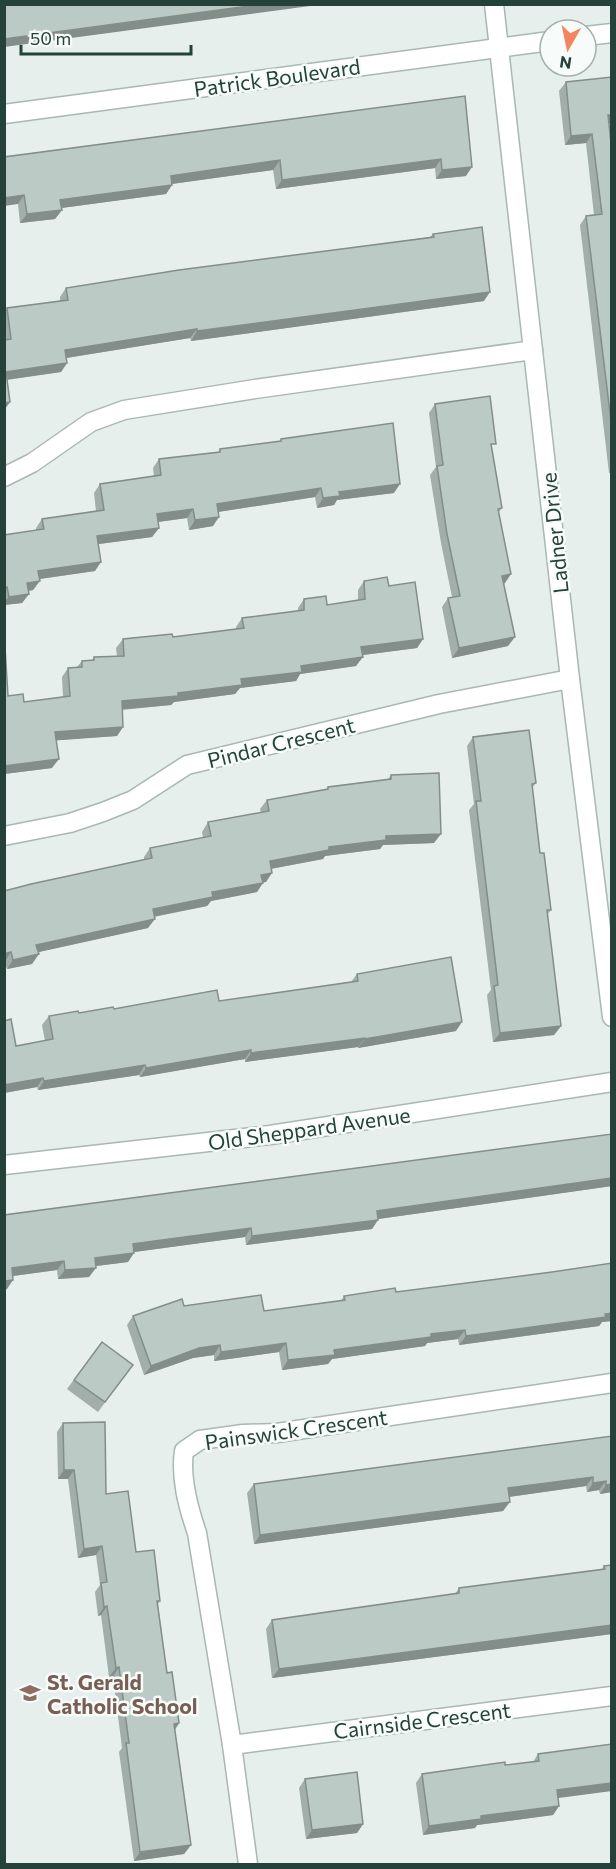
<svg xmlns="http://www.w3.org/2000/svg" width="616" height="1869" viewBox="0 0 616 1869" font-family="Commissioner,sans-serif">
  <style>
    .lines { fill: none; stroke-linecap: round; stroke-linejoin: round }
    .minor-casing { stroke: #a8b8b2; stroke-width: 21 }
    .minor { stroke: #fff; stroke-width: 18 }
    .wall { fill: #a1aea9 }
    .shaded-wall { fill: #838d89 }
    .building { fill: #bbcac4; stroke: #838d89; stroke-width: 1.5 }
    .labels { text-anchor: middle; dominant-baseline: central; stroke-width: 5; stroke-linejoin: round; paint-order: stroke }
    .street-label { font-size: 21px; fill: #24423a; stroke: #f7fbf9 }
    .education-label { font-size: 21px; font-weight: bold; fill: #785e54; stroke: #f7fbf9; text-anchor: start }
  </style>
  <rect width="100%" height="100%" fill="#e6efeb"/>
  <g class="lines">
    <!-- minor casing -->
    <g class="minor-casing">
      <g id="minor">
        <path d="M494 4 570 679 612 1017"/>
        <path d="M586 36 612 33"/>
        <path d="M4 114 550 41"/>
        <path d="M4 477 32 463 91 422 124 410 255 389 533 350"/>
        <path d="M4 836 70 823 103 812 133 800 187 765 439 704 570 679"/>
        <path d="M4 1165 270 1135 612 1082"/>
        <path d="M232 1745 612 1696"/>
        <path d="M248 1864 232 1745 197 1533C188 1507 180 1478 184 1451L200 1440 243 1434 277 1433 612 1383"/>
      </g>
    </g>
    <!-- minor -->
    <use href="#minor" class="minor"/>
  </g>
  <!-- wall -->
  <g class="wall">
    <path d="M612 77V123L608 124 612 152V473H609L580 225 586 216 594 215 586 143 565 145 559 91 566 82Z"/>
    <path d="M465 96 466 176 436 179 435 168 276 189 273 170 172 184V185L166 194 61 208 62 210 55 219 20 223 18 204 4 157Z"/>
    <path d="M433 234 484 301 191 341 190 338 67 358V363L61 372 7 380 10 402 4 410V311L7 308 60 301V297L66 288 430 237Z"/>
    <path d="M435 404 492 450 502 508 498 513 505 583 504 584 508 646 452 658 442 607 448 598 452 597 441 543 430 475 436 467 429 413Z"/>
    <path d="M281 439 394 493 337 500 334 505 317 508 315 497 218 512 213 526 189 530 187 518 158 522 159 528 152 537 99 544 95 571 40 579 33 590 28 591 29 594 22 603 4 605V535L36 530V528L42 519 96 511 94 493 100 484 154 476 153 468 159 459 218 452 220 449 279 442Z"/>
    <path d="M364 581 389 586 423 639 417 648 363 655 356 666 300 674 296 681 240 688 235 694 174 702 171 705 122 710 123 727 117 736 56 740 52 768 4 774V631L8 696 24 702 63 697 62 677 68 668 77 667 82 661 92 660 94 657 117 656 116 648 123 639 173 637 236 629V627L242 618 298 611V608L304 599 327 605 358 600V590Z"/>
    <path d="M473 737 536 783 532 788 540 853 551 910 547 915 561 1026 554 1035 493 1042 487 995 491 990 469 810 474 804 467 746Z"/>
    <path d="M391 775 434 843 383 845 380 849 325 856 323 859 271 869 266 882H263L257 892 211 901 207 906 154 917 148 928 38 952 32 964 7 969 4 961V891L144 859V857L150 848 203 838 202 832 208 822 261 813 260 809 267 800 326 790 328 787 388 779Z"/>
    <path d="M357 974 456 1031 358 1048V1047L245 1062V1059L140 1077 139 1075 38 1090 37 1087 4 1093V1021L16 1046 45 1041 42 1025 49 1016 114 1009 219 1001 351 982Z"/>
    <path d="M612 1134V1186L378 1219 372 1229 246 1245 245 1237 134 1252 128 1262 96 1266 89 1277 58 1279 57 1270 13 1276 7 1289 4 1215Z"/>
    <path d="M612 1263V1321L602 1322 599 1326 459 1345 458 1339 427 1343 425 1346 332 1359 328 1364 282 1370 279 1352 214 1361V1355L193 1358 144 1375 127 1325 133 1316 184 1306 264 1311 341 1301 344 1296 396 1292 552 1272Z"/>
    <path d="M102 1342 133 1365 98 1412 67 1389Z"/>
    <path d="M63 1423 106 1494 160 1601 158 1604 167 1673 179 1723 175 1730 191 1845 184 1854 134 1861 119 1752 122 1748 113 1676 109 1677 101 1615 98 1616 95 1592 100 1585 96 1555 78 1558 68 1479H58L57 1432Z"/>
    <path d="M612 1436V1492L600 1494 599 1490 587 1492 586 1486 509 1497 503 1511 254 1544 247 1493 254 1484Z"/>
    <path d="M612 1565V1634L272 1678 266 1629 272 1620 455 1594 459 1588 601 1570 604 1566Z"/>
    <path d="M538 1754 559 1806 553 1815 477 1825 475 1828 423 1835 416 1783 422 1774 533 1762Z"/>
    <path d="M305 1779 363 1824 357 1833 306 1839 299 1788Z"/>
  </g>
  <!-- shaded-wall -->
  <g class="shaded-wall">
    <path d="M263 4H325L4 47V39Z"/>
    <path d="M608 115H612V123L601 124Z"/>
    <path d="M592 134 586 143 565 145 571 136Z"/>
    <path d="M441 159 435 168 276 189 282 180Z"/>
    <path d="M280 160 273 170 164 185 171 176Z"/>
    <path d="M472 167 466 176 436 179 442 170Z"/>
    <path d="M172 185 166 194 54 209 60 200Z"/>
    <path d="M24 195 18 204 4 206V198Z"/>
    <path d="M62 210 55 219 20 223 27 214Z"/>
    <path d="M490 292 484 301 191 341 197 331Z"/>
    <path d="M197 329 190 338 59 359 65 350Z"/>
    <path d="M67 363 61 372 4 380 6 372Z"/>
    <path d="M10 402 4 410V403Z"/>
    <path d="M400 484 394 493 337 500 334 505 317 508 323 498 339 492Z"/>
    <path d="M321 488 315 497 211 513 217 504Z"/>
    <path d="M193 509 187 518 150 523 157 514Z"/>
    <path d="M219 517 213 526 189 530 195 520Z"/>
    <path d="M159 528 152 537 91 545 97 536Z"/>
    <path d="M101 562 95 571 32 580 38 571Z"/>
    <path d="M511 574 505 583 496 585 502 576Z"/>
    <path d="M40 581 33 590 21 592 27 583Z"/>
    <path d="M29 594 22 603 4 605V602L9 597Z"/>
    <path d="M515 637 508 646 452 658 459 648Z"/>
    <path d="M423 639 417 648 355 656 361 647Z"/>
    <path d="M363 657 356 666 300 674 296 681 240 688 235 694 174 702 171 705 115 710 122 701 178 693 301 666Z"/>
    <path d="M123 727 117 736 49 741 55 732Z"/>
    <path d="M59 759 52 768 4 774V766Z"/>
    <path d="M441 834 434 843 383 845 380 849 325 856 323 859 264 870 270 861 329 847 386 836Z"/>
    <path d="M272 873 266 882 255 884 261 875Z"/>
    <path d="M263 883 257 892 211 901 207 906 146 918 153 909 212 892Z"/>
    <path d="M155 919 148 928 30 954 36 945Z"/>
    <path d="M11 952 5 961H4V954Z"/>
    <path d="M39 954 32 964 7 969 13 960Z"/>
    <path d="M462 1022 456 1031 358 1048 365 1039Z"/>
    <path d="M561 1026 554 1035 493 1042 500 1033Z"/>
    <path d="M365 1038 358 1047 245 1062 251 1053Z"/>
    <path d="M251 1050 245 1059 140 1077 146 1068Z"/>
    <path d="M145 1065 139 1075 38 1090 44 1081Z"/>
    <path d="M43 1078 37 1087 4 1093V1085Z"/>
    <path d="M612 1178V1186L371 1220 377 1211Z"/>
    <path d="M378 1220 372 1229 246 1245 252 1236Z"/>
    <path d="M251 1228 245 1237 127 1253 133 1244Z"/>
    <path d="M134 1253 128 1262 88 1267 95 1258Z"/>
    <path d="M64 1261 57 1270 5 1277 12 1268Z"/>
    <path d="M96 1268 89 1277 58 1279 65 1270Z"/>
    <path d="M13 1280 7 1289 4 1290V1281Z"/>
    <path d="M612 1313V1321L602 1322 599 1326 459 1345 466 1336Z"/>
    <path d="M465 1330 458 1339 427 1343 425 1346 332 1359 328 1364 282 1370 288 1360 334 1350 431 1334Z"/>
    <path d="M286 1343 279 1352 214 1361 221 1352Z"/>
    <path d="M220 1345 214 1355 193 1358 144 1375 151 1366 199 1348Z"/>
    <path d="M64 1470H74L68 1479H58Z"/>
    <path d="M593 1477 586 1486 501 1498 508 1488Z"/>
    <path d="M606 1481 599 1490 587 1492 593 1483Z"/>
    <path d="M612 1484V1492L600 1494 606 1485Z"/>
    <path d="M510 1502 503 1511 254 1544 260 1535Z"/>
    <path d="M102 1546 96 1555 78 1558 84 1549Z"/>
    <path d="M107 1606 101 1615 98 1616 104 1607Z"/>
    <path d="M612 1625V1634L272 1678 279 1669Z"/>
    <path d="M119 1667 113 1676 109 1677 116 1668Z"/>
    <path d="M179 1723 173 1732 174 1724Z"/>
    <path d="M612 1783V1791L551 1799 557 1790Z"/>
    <path d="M559 1806 553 1815 477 1825 475 1828 423 1835 429 1826 481 1816Z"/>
    <path d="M363 1824 357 1833 306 1839 312 1830Z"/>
    <path d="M191 1845 184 1854 134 1861 140 1852Z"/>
  </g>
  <!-- building -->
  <g class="building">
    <path d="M4 4H263L4 39Z"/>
    <path d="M612 77V115H608L612 152V429L586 216 602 214 592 134 571 136 566 82Z"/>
    <path d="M465 96 472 167 442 170 441 159 282 180 280 160 171 176 172 185 60 200 62 210 27 214 24 195 4 198V157Z"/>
    <path d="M482 227 490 292 197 331V329L65 350 67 363 6 372 10 402 4 403V340L11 339 7 308 68 300 66 288 179 270 434 237 433 234Z"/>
    <path d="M490 396 496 444H491L502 508 498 509 511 574 502 576 515 637 459 648 448 598 460 596 447 534 437 466 443 465 435 404Z"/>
    <path d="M393 423 400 484 339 492 340 496 323 498 321 488 217 504 219 517 195 520 193 509 157 514 159 528 97 536 101 562 38 571 40 581 27 583 29 594 9 597 7 587H4V535L44 529 42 519 104 510 100 484 161 475 159 459 220 452V449L281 441V439Z"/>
    <path d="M387 577 389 586 415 582 423 639 361 647 363 657 301 666 302 672 241 679 242 685 178 693V696L122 701 123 727 55 732 59 759 4 766V631L8 696 23 694 24 702 70 696 68 668 82 667V661L94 660V657L124 656 123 639 172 634 173 637 244 628 242 618 304 610V599L326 596 327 605 365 599 364 581Z"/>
    <path d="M529 730 536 783 532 784 540 853H544L551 910H547L561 1026 500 1033 494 986 498 985 476 801H481L473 737Z"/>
    <path d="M439 773 441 834 386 836V840L329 847V850L270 861 272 873 261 875 263 883 212 892 213 897 153 909 155 919 36 945 39 954 13 960 11 952 4 954V891L31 884 152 858 150 848 211 836 208 822 269 811 267 800 328 789V787L391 779V775Z"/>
    <path d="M451 957 462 1022 365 1039V1038L251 1053V1050L146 1068 145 1065 44 1081 43 1078 4 1085V1021L11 1019 16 1046 53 1039 49 1016 78 1011 79 1013 113 1007 114 1009 217 990 219 1001 358 981 357 974Z"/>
    <path d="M612 1134V1178L377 1211 378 1220 252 1236 251 1228 133 1244 134 1253 95 1258 96 1268 65 1270 64 1261 12 1268 13 1280 4 1281V1215Z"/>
    <path d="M612 1263V1313L605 1314 606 1317 466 1336 465 1330 431 1334V1337L334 1350 335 1355 288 1360 286 1343 221 1352 220 1345 199 1348 151 1366 133 1316 182 1299 184 1306 261 1295 264 1311 345 1300 344 1296 395 1288 396 1292 552 1272Z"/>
    <path d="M102 1342 133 1365 105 1402 74 1380Z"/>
    <path d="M105 1422 106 1494 128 1491 136 1552 154 1550 160 1601H157L167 1673 172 1672 179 1723 174 1724 191 1845 140 1852 126 1743H129L119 1667 116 1668 107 1606 104 1607 101 1583 107 1582 102 1546 84 1549 74 1470H64L63 1423Z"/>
    <path d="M612 1436V1484L606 1485V1481L593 1483V1477L508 1488 510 1502 260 1535 254 1484Z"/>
    <path d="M612 1565V1625L279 1669 272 1620 459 1593V1588L605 1569 604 1566Z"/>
    <path d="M612 1744V1783L557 1790 559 1806 481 1816V1819L429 1826 422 1774 505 1762V1765L539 1761 538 1754Z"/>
    <path d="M357 1772 363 1824 312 1830 305 1779Z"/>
  </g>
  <!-- icons -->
  <defs>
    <g id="school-bare" transform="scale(1.62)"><path d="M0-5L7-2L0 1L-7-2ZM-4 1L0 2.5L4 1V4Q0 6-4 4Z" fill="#8d6e63" stroke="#f7fbf9" stroke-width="2.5" paint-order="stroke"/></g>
  </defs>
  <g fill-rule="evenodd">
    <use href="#school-bare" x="30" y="1693"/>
  </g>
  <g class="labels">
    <!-- street labels -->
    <g class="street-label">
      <text transform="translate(277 77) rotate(-8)">Patrick Boulevard</text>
      <text transform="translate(554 533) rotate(-96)">Ladner Drive</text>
      <text transform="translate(281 742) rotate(-14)">Pindar Crescent</text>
      <text transform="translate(309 1128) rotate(-8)">Old Sheppard Avenue</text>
      <text transform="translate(296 1429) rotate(-8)">Painswick Crescent</text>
      <text transform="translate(422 1720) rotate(-7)">Cairnside Crescent</text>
    </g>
    <!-- education labels -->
    <g class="education-label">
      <text x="47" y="1681">St. Gerald<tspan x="47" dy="24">Catholic School</tspan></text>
    </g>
  </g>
  <!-- border -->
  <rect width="616" height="1869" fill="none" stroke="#24423a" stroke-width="12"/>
  <!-- north arrow -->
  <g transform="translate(568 48) rotate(189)"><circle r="28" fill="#f7fbf9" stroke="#a3b1ad" stroke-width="1.5"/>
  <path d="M0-4.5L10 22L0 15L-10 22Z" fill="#f4845f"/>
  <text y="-9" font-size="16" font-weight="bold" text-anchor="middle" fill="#24423a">N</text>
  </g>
  <!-- scale -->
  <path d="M21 45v9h170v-9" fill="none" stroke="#24423a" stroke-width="3"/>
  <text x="30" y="45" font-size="18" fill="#24423a" stroke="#f7fbf9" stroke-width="4.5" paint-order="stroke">50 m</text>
</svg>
